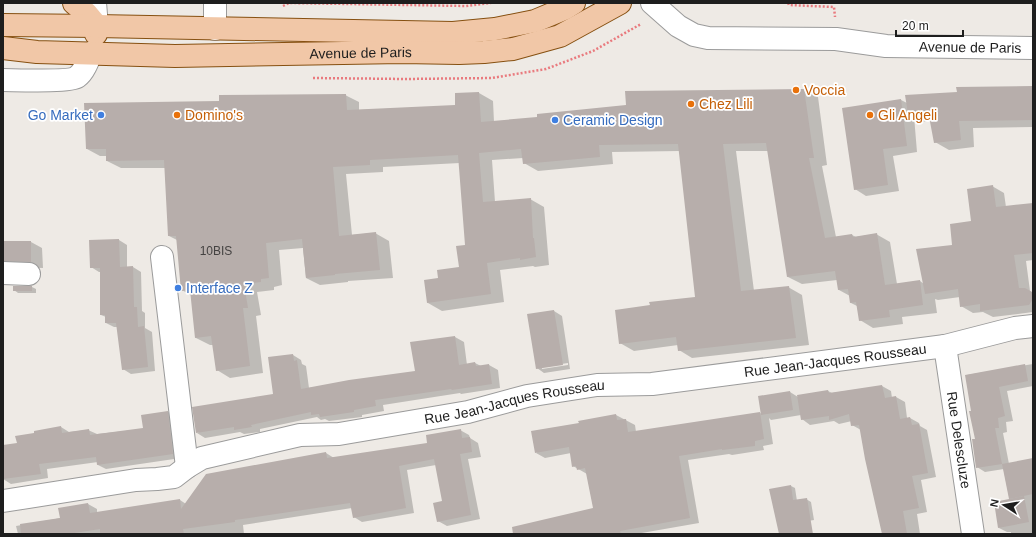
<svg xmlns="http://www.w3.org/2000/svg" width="1036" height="537" viewBox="0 0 1036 537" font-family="Arial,sans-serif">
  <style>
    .shadow { fill: #0003; fill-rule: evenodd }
    .building { fill: #b7aeab }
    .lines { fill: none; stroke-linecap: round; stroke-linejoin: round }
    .minor-casing { stroke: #9b9b9b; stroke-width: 24 }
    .major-casing { stroke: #865011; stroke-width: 24 }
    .path { stroke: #e97a7e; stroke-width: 2.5; stroke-dasharray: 2 2; stroke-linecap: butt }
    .minor { stroke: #fff; stroke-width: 22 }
    .major { stroke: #f1c7a7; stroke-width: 22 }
    .food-dot { fill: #e8710a; stroke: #fff; stroke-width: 1.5 }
    .shop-dot { fill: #3f7fe0; stroke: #fff; stroke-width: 1.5 }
    .labels { text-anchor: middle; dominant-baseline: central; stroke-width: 3.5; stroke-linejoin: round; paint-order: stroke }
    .number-label { font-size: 12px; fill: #444241 }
    .street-label { font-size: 14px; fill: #1e1e1e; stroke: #fff }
    .food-label { font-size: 14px; fill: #c56008; stroke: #fff; text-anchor: start }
    .shop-label { font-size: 14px; fill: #366cbe; stroke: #fff; text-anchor: start }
  </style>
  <rect width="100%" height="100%" fill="#eeeae5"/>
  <!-- shadow -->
  <g class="shadow">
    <path d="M1033 87V127L973 128 974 147 949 150 935 142 931 120 922 122 914 116 917 152 893 156 899 191 866 196 855 189 843 109 901 100 907 103Z"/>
    <path d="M804 90 818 97 827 165 822 166 836 237 852 235 856 237 876 234 890 242 897 284 920 281 924 284 972 222 992 186 1004 193 1006 207 1033 204V260L1026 261 1030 291 1033 293V312L993 317 983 312 973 313 961 306 960 297 938 300 935 299 937 313 902 317 903 324 873 328 860 320 857 306 851 303 850 296 839 290 837 280 802 284 788 277 768 151H736L754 291 788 287 802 295 809 345 692 358 679 350 678 345 634 351 620 343 697 297 680 151 612 152 613 164 538 171 524 163 523 158 492 160 495 202 530 199 544 207 549 265 535 267 533 266 500 270 504 302 442 311 428 303 439 279 461 268 466 246 460 163 383 167V172L346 174 352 235 375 233 389 241 393 278 348 281V282L320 285 306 278 303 248 279 250 282 285 274 287V290L257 292 261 315 256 316 263 373 230 378 217 370 214 345H210L196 338 192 296 182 290 177 240 169 236 165 168H121L107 161V156H100L87 149 220 102 345 95 359 102V110L456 106V94L479 93 493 101 494 122 538 118 627 106 626 92Z"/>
    <path d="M119 240 127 245V267H133L141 272 142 311 145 313V328L152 332 155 371 131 374 123 369 118 327H114L106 323V317L101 315V272H99L91 267Z"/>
    <path d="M3 242H31L42 248 43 268 16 267H3Z"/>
    <path d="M32 287 36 289V293H18L14 290Z"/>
    <path d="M554 311 562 316 570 369 544 373 537 368ZM568 363V365L542 369V367Z"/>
    <path d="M455 337 464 342 467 365 475 363 481 366 489 365 498 370 500 388 461 394 460 393 383 405 384 411 362 415V417L329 421 325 419 321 420 317 417 260 429V432L244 434 240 432 205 438 197 433 275 395 293 355 301 360 302 364 306 366 309 388 416 372Z"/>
    <path d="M1033 364V386L1007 391 1013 421 1006 422 1007 432 1003 433 1009 464 1033 459V534H1011V532H1007L999 528 1010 500 1004 469 985 472 977 467 976 440 967 375Z"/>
    <path d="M882 386 891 391 892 398 896 397 905 402 907 418H910L919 423 920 426 927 430 936 477 921 480 927 512 917 514 920 534H883L861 430 852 425V421L839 424 834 421 810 425 802 419 801 415 771 420 769 418 773 444 763 446 764 450 732 455 729 454 688 460 699 523 636 534H526L594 509 587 474 573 466 571 453 545 458 536 453 580 424 579 422 616 415 635 425 636 432 760 413 762 414 790 392 798 397 828 391 832 393Z"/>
    <path d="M168 412 176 416 181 458 106 469 98 465V462L47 469 48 478 11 484 3 479V446L18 444 35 433 61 427 69 432 88 430 97 434 144 429Z"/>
    <path d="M460 430 469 435 470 438 478 443 481 457 468 459 480 519 447 526 438 521 443 502 436 465 407 470 414 513 362 522 354 517 352 508 243 525 244 534H18L16 526 61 518 59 509 88 504 97 509V513L180 500 186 504 207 475 326 453 334 458 428 444Z"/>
    <path d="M791 486 795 488 797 501 806 499 811 502 814 520 782 525Z"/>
  </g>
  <!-- building -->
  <g class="building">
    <path d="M1033 86V120L959 121 961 140 934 143 928 111 908 114 905 95 957 92 956 87Z"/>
    <path d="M804 89 814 158H809L825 238 852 234 853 237 877 233 885 285 920 280 923 305 889 310 890 317 859 321 856 302 850 303 848 289 838 290 835 271 787 277 766 143 723 144 741 291 789 286 796 338 678 351 676 337 619 344 615 310 650 305 649 302 695 297 678 144 599 145 600 157 523 164 521 149 479 153 483 202 531 198 533 238H534L536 257 520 260V258L487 263 491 294 427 303 424 280 438 278 437 270 459 267 456 246 465 245 458 155 370 160V165L333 167 339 236 376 232 380 270 335 274V275L306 278 302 239 266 243 269 278 261 279V282L244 284 248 308H243L250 366 216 371 211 336 195 338 190 290 181 291 176 236H168L164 160 106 161V149H86L84 103 219 101V95L346 94 347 110 455 105V93L479 92 481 122 537 117V114L626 105 625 91Z"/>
    <path d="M901 99 907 146 883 149 888 185 854 190 842 108Z"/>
    <path d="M993 185 996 207 1033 203V253L1014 255 1019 288H1025L1032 292 1033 299 1029 305 980 311V304L960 307 958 289 925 294 916 249 952 245 950 224 971 221 967 189Z"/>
    <path d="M119 239 120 267 133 266 134 307H137L138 327 144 326 148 367 122 370 116 323H105V315H100V268H90L89 240Z"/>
    <path d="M3 241H31V262L3 261Z"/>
    <rect x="13" y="286" width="19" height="5"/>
    <path d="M554 310 563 365 536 369 527 314Z"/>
    <path d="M455 336 459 365 475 362 476 366 489 364 492 384 452 390 451 389 375 400 376 406 354 410V412L320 417 319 414 311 415V412L251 425 252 427 234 430V427L196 433 192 407 273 394 268 357 293 354 294 361 297 360 301 389 349 380 415 371 410 342Z"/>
    <path d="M1025 364 1028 381 999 387 1005 416 998 418 999 428H995L1002 464 976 468 972 439H975L969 411H971L965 375Z"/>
    <path d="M882 385 885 398 896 396 900 419 910 417 912 425 919 424 928 473 912 476 919 508 903 511 907 534H882L865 459 859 425 851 426 849 414 829 420V416L801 420 797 395 828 390 829 393Z"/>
    <path d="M790 391 793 410 761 415 758 396Z"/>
    <path d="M168 411 173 454 97 465 96 457 39 464 41 474 3 479V445L17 443 15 436 34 433V431L61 426 62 433 89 429 90 435 143 428 141 415Z"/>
    <path d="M760 412 764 439 755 441V446L722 450V449L679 456 690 518 620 531 621 534H513L512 527 593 508 585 468 577 470 576 466 572 467 569 447 535 453 531 431 579 423 578 421 616 414 617 420 626 419 628 432Z"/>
    <path d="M461 429 462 438 470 437 472 452 460 454 471 515 437 522 433 503 442 501 434 459 399 466 406 508 353 518 350 503 235 520V522L183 529 184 534H100V529L68 534H21L20 524 60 518 58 508 88 503 90 513 180 499 181 509 206 474 326 452 327 458 427 443 426 435Z"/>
    <path d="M1033 458V494L1009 499 1002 464Z"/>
    <path d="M791 485 793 500 807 498 813 534H779L769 489Z"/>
    <path d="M1024 496 1029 522 998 528 994 502Z"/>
  </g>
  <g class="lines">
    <!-- minor casing -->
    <g class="minor-casing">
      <g id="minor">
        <path d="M95 3 97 26"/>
        <path d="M215 3V29"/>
        <path id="s1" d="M652 3 678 26 694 35 708 38 836 39 886 46 1033 48"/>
        <path d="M3 80C15 80 70 82 77 77 84 72 88 61 91 53"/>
        <path d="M162 257 187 467"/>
        <path d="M3 273 29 274"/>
        <path id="s2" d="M945 346 973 534"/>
        <path id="s3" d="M3 501 136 480 157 479 174 477 187 467 202 458 300 435 339 434 468 412 527 396 597 385 652 384 945 346 1015 328 1033 326"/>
      </g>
    </g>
    <!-- major casing -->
    <g class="major-casing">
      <g id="major">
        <path d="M74 3 87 14 97 26 96 34"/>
        <path d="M3 25 97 26 453 33 495 29 535 21 566 8 574 3"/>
        <path id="s4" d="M3 48 37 52 175 56 402 52 459 53 484 52 513 49 560 36 620 3"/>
      </g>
    </g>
    <!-- path -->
    <g class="path">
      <path d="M788 3 789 5 834 7 835 17"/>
      <path d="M283 6 289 3 466 6 491 3"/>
      <path d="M313 78 406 79 492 78 546 69 593 51 641 24"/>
    </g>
    <!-- minor -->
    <use href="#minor" class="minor"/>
    <!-- major -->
    <use href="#major" class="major"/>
  </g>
  <!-- markers -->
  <g class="food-dot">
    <circle cx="796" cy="90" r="4"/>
    <circle cx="691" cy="104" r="4"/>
    <circle cx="177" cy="115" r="4"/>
    <circle cx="870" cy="115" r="4"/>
  </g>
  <g class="shop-dot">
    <circle cx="101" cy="115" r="4"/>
    <circle cx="555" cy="120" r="4"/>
    <circle cx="178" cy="288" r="4"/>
  </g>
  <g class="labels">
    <!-- number labels -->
    <g class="number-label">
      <text x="216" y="251">10BIS</text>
    </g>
    <!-- street labels -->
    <g class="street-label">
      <text stroke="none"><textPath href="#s1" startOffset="330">Avenue de Paris</textPath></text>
      <text stroke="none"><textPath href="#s4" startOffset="358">Avenue de Paris</textPath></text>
      <text stroke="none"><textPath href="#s3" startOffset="849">Rue Jean-Jacques Rousseau</textPath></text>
      <text stroke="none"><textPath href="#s3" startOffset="525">Rue Jean-Jacques Rousseau</textPath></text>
      <text stroke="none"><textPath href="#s2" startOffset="95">Rue Delescluze</textPath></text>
    </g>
    <!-- food labels -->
    <g class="food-label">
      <text x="804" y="90">Voccia</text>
      <text x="699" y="104">Chez Lili</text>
      <text x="185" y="115">Domino's</text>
      <text x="878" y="115">Gli Angeli</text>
    </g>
    <!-- shop labels -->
    <g class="shop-label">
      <text x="93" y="115" text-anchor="end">Go Market</text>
      <text x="563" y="120">Ceramic Design</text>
      <text x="186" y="288">Interface Z</text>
    </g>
  </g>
  <!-- border -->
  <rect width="1036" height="537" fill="none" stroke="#1e1e1e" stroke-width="8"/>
  <!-- north arrow -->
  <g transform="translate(1004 505) rotate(282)" stroke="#ffffff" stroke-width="3" paint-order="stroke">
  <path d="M0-3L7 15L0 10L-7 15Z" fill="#1e1e1e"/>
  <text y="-6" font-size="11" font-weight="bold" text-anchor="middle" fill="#1e1e1e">N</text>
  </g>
  <!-- scale -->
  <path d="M896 30v6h67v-6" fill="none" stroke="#1e1e1e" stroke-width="2"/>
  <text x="902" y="30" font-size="12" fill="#1e1e1e" stroke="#ffffff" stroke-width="3" paint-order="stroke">20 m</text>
</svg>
